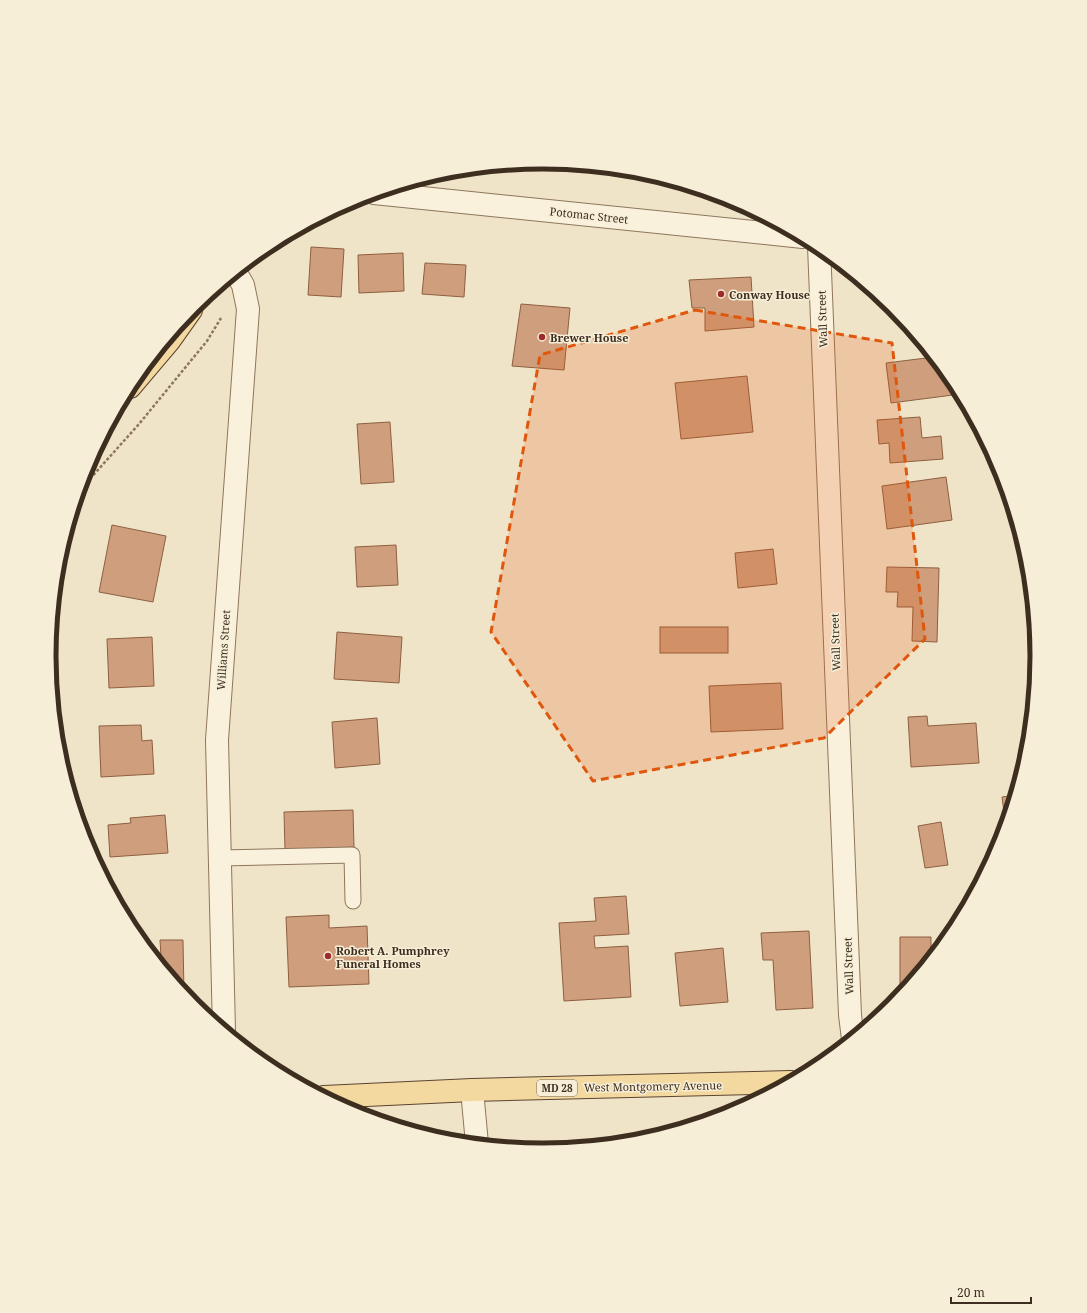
<svg xmlns="http://www.w3.org/2000/svg" width="1087" height="1313" viewBox="0 0 1087 1313" font-family="'Noto Serif',serif">
  <style>
    .building { fill: #cf9f7d; stroke: #8d5f41 }
    .lines { fill: none; stroke-linecap: round; stroke-linejoin: round }
    .service-casing { stroke: #8d765c; stroke-width: 17 }
    .minor-casing { stroke: #8d765c; stroke-width: 24 }
    .primary-casing { stroke: #5b4430; stroke-width: 24 }
    .path { stroke: #8d765c; stroke-width: 2.5; stroke-dasharray: 3 2; stroke-linecap: butt }
    .service { stroke: #faf1dc; stroke-width: 15 }
    .minor { stroke: #faf1dc; stroke-width: 22 }
    .primary { stroke: #f3d9a0; stroke-width: 22 }
    .marked { fill: #df570d; fill-opacity: 0.2; stroke: #df570d; stroke-width: 3; stroke-dasharray: 8 5; stroke-linejoin: round }
    .poi-dot { fill: #9e2a2b; stroke: #f7eed8; stroke-width: 1.5 }
    .labels { text-anchor: middle; dominant-baseline: central; stroke-width: 3; stroke-linejoin: round; paint-order: stroke }
    .shield { fill: #f7eed8; stroke: #756857; stroke-width: 1 }
    .shield-label { font-size: 10px; font-weight: bold; fill: #3d2e20 }
    .street-label { font-size: 11px; fill: #3d2e20; stroke: #f7eed8 }
    .poi-label { font-size: 11px; font-weight: bold; fill: #3d2e20; stroke: #f7eed8; text-anchor: start }
    .rim { fill: none; stroke: #3d2e20; stroke-width: 5 }
  </style>
  <rect width="100%" height="100%" fill="#f0e4c8"/>
  <!-- building -->
  <g class="building">
    <path d="M311 247 344 249 341 297 308 295Z"/>
    <path d="M403 253 404 291 359 293 358 255Z"/>
    <path d="M425 263 466 265 464 297 422 294Z"/>
    <path d="M751 277 754 327 705 331V308H692L689 280Z"/>
    <path d="M521 304 570 308 564 370 512 366Z"/>
    <path d="M896 310 905 322 897 323Z"/>
    <path d="M934 357 951 377 953 395 891 403 886 363Z"/>
    <path d="M747 376 753 432 681 439 675 383Z"/>
    <path d="M920 417 922 438 941 436 943 459 890 463 889 443 879 444 877 420Z"/>
    <path d="M390 422 394 482 361 484 357 424Z"/>
    <path d="M946 477 952 520 887 529 882 486Z"/>
    <path d="M112 525 166 536 153 602 99 592Z"/>
    <path d="M396 545 398 585 357 587 355 547Z"/>
    <path d="M773 549 777 584 738 588 735 553Z"/>
    <path d="M887 567 939 568 937 642 912 641 913 607H897L898 592H886Z"/>
    <rect x="660" y="627" width="68" height="26"/>
    <path d="M337 632 402 637 399 683 334 679Z"/>
    <path d="M152 637 154 686 109 688 107 639Z"/>
    <path d="M781 683 783 729 711 732 709 686Z"/>
    <path d="M927 716 928 726 976 723 979 763 911 767 908 717Z"/>
    <path d="M377 718 380 764 335 768 332 722Z"/>
    <path d="M141 725 142 741 152 740 154 774 101 777 99 726Z"/>
    <path d="M1016 795 1006 828 1002 797Z"/>
    <path d="M353 810 354 847 285 850 284 812Z"/>
    <path d="M165 815 168 853 110 857 108 825 131 823 130 818Z"/>
    <path d="M941 822 948 865 925 868 918 826Z"/>
    <path d="M626 896 629 934 594 936 595 948 628 946 631 997 564 1001 559 923 596 921 594 898Z"/>
    <path d="M329 915V928L367 926 369 984 289 987 286 917Z"/>
    <path d="M809 931 813 1008 776 1010 773 960H763L761 933Z"/>
    <path d="M900 937H931V960L900 998Z"/>
    <path d="M160 940H183L184 994 153 957H161Z"/>
    <path d="M723 948 728 1002 680 1006 675 953Z"/>
  </g>
  <g class="lines">
    <!-- service casing -->
    <g class="service-casing">
      <path id="service" d="M220 858 352 855 353 901"/>
    </g>
    <!-- minor casing -->
    <g class="minor-casing">
      <g id="minor">
        <path d="M374 193 803 237"/>
        <path d="M819 246 850 1015 853 1039"/>
        <path d="M224 1031 217 740 248 309 243 285 236 273"/>
        <path d="M472 1090 477 1144"/>
      </g>
    </g>
    <!-- primary casing -->
    <g class="primary-casing">
      <g id="primary">
        <path d="M130 387 169 341 191 310"/>
        <path d="M324 1097 472 1090 791 1082"/>
      </g>
    </g>
    <!-- path -->
    <g class="path">
      <path d="M258 262 268 246"/>
      <path d="M80 490 139 424 207 341 221 318"/>
    </g>
    <!-- service -->
    <use href="#service" class="service"/>
    <!-- minor -->
    <use href="#minor" class="minor"/>
    <!-- primary -->
    <use href="#primary" class="primary"/>
  </g>
  <!-- marked area -->
  <path class="marked" d="M695 310 892 343 925 639 824 738 593 781 491 632 540 355Z"/>
  <!-- markers -->
  <g class="poi-dot">
    <circle cx="721" cy="294" r="4"/>
    <circle cx="542" cy="337" r="4"/>
    <circle cx="328" cy="956" r="4"/>
  </g>
  <g class="labels">
    <!-- shield labels -->
    <rect class="shield" x="537" y="1080" width="40" height="16" rx="3"/>
    <g class="shield-label">
      <text x="557" y="1088">MD 28</text>
    </g>
    <!-- street labels -->
    <g class="street-label">
      <text transform="translate(589 215) rotate(6)">Potomac Street</text>
      <text transform="translate(822 319) rotate(-92)">Wall Street</text>
      <text transform="translate(835 642) rotate(-92)">Wall Street</text>
      <text transform="translate(223 650) rotate(-86)">Williams Street</text>
      <text transform="translate(848 966) rotate(-92)">Wall Street</text>
      <text transform="translate(653 1086) rotate(-1)">West Montgomery Avenue</text>
    </g>
    <!-- poi labels -->
    <g class="poi-label">
      <text x="729" y="294">Conway House</text>
      <text x="550" y="337">Brewer House</text>
      <text x="336" y="950">Robert A. Pumphrey<tspan x="336" dy="13">Funeral Homes</tspan></text>
    </g>
  </g>
  <!-- crop -->
  <path d="M0 0H1087V1313H0ZM56 656a487 487 0 1 1 974 0a487 487 0 1 1-974 0Z" fill="#f7eed8" fill-rule="evenodd"/>
  <path class="rim" d="M56 656a487 487 0 1 1 974 0a487 487 0 1 1-974 0Z"/>
  <!-- scale -->
  <path d="M951 1297v6h80v-6" fill="none" stroke="#3d2e20" stroke-width="2"/>
  <text x="957" y="1297" font-size="12" fill="#3d2e20" stroke="#f7eed8" stroke-width="3" paint-order="stroke">20 m</text>
</svg>
